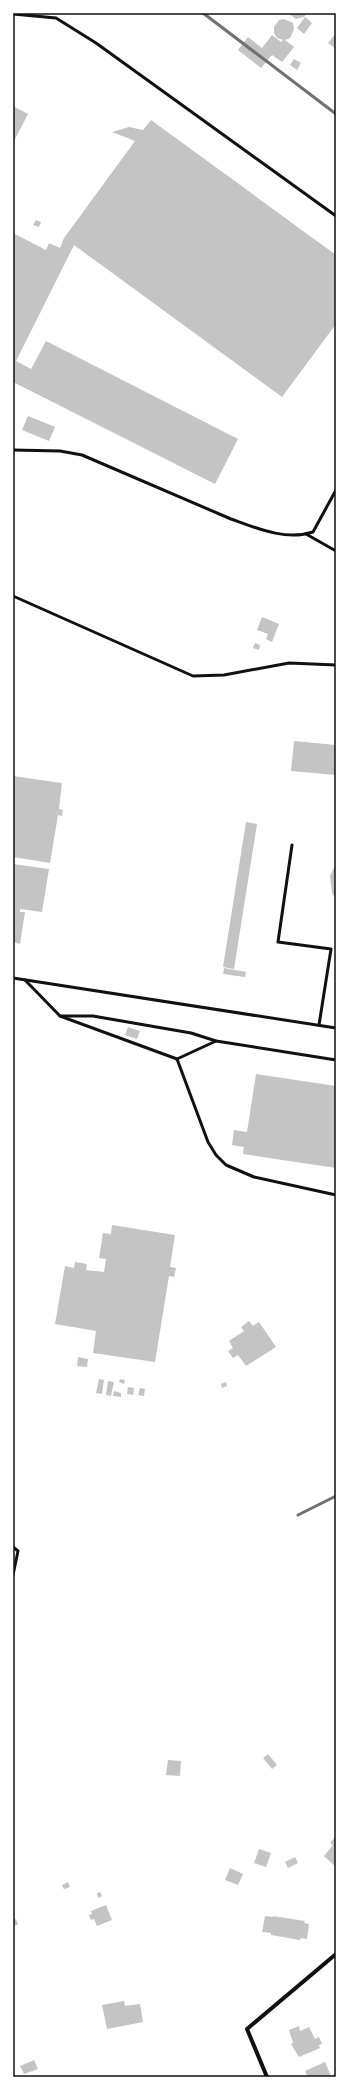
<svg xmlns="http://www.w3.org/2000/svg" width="349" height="2090" viewBox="0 0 349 2090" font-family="Quicksand,sans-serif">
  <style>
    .building { fill: #c4c4c4 }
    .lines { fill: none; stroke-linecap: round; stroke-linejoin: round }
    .service { stroke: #111; stroke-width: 3 }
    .minor { stroke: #111; stroke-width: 4 }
    .rail { stroke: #707070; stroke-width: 3 }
    .neatline { fill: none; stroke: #111; stroke-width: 1.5 }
  </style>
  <rect width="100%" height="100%" fill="#fff"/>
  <!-- building -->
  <g class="building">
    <path d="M288 13H307L304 17 296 19Z"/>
    <path d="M305 17 312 23 304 34 297 28Z"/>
    <path d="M284 19 293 23 294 29 290 38 285 40 294 47 282 62 272 55 261 68 238 50 248 37 262 48 272 35 281 42 283 40 277 38 274 33V27L279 20Z"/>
    <path d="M336 33V49L328 43Z"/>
    <path d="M294 59 301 63 297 70 290 65Z"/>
    <path d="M13 106 28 114 13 143Z"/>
    <path d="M151 120 336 255V324L282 397 74 245 16 361 31 369 46 341 238 439 215 484 13 382V233L46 250 49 243 60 248 64 238 135 141 112 132 129 127 143 130Z"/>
    <path d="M36 220 41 222 39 227 33 225Z"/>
    <path d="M28 416 55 427 49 441 22 430Z"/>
    <path d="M262 617 279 624 272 642 266 639 268 634 257 630Z"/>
    <path d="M255 643 260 645 259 650 253 648Z"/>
    <path d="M294 741 336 745V775L291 771Z"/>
    <path d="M13 776 62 783 59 809 63 810 62 816 58 815 50 863 13 857Z"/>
    <path d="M246 822 257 824 234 969 223 967Z"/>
    <path d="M336 863V899L332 893 330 876Z"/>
    <path d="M13 864 49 869 42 912 20 909V912H25L20 944 13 942Z"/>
    <path d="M224 968 246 972 245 977 223 974Z"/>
    <path d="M128 1027 140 1031 137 1039 125 1035Z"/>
    <path d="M256 1074 336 1086V1168L243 1154 244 1147 232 1145 234 1130 247 1132Z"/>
    <path d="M112 1225 175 1235 170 1267 176 1268 174 1277 169 1276 155 1362 93 1353 96 1331 55 1324 65 1266 74 1268 75 1262 87 1264 86 1270 104 1272 106 1259 99 1258 103 1233 111 1234Z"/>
    <path d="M249 1321 253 1326 259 1322 276 1347 246 1366 238 1355 233 1358 228 1351 233 1348 229 1341 244 1331 241 1327Z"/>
    <path d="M78 1357 88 1359 87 1367 77 1366Z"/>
    <path d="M99 1379 104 1380 102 1394 96 1393Z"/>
    <path d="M120 1379 125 1380 124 1384 119 1382Z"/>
    <path d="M108 1381 114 1382 111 1396 106 1395Z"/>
    <path d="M226 1382 227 1386 222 1388 221 1384Z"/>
    <path d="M128 1387 134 1388 133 1395 127 1394Z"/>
    <path d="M140 1388 145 1389 144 1396 138 1395Z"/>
    <path d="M114 1391 121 1393V1397L113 1396Z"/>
    <path d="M268 1754 277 1765 272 1769 263 1758Z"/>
    <path d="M168 1760 181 1761 180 1776 166 1775Z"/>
    <path d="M335 1837 336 1838V1867L324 1856 333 1845 330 1843Z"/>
    <path d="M259 1849 271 1853 266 1867 254 1863Z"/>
    <path d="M295 1857 298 1863 288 1868 285 1862Z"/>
    <path d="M230 1868 243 1874 238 1885 225 1880Z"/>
    <path d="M68 1882 70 1887 64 1889 62 1885Z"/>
    <path d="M100 1892 102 1896 98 1898 97 1893Z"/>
    <path d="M106 1905 112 1920 97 1926 94 1919 91 1920 89 1915 92 1914 91 1911Z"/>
    <path d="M265 1916 273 1917V1916L305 1921 304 1923 309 1924 307 1939 301 1938 300 1940 271 1935V1933L262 1932Z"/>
    <path d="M16 1919 18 1924 15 1926 13 1920Z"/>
    <path d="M124 2001 125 2006 140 2004 143 2022 107 2029 102 2005Z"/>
    <path d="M299 2026 300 2031 309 2027 315 2039 319 2037 322 2044 319 2045 320 2048 299 2057 291 2044 293 2043 289 2030Z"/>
    <path d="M34 2060 38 2069 24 2074 20 2066Z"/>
    <path d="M325 2062 331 2076 336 2073V2077H308L305 2071Z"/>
  </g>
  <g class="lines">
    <!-- service -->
    <g class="service">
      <path d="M13 14 56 18 96 43 336 216"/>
      <path d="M13 450 60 451 82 455 231 519C256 528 286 541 313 532L336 490"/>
      <path d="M306 534 336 551"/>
      <path d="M13 596 193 676 224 675 289 663 336 665"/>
      <path d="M292 845 278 942 331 949 319 1025"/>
      <path d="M13 978 336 1028"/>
      <path d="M25 980 60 1016 177 1059 216 1041"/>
      <path d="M60 1016H93L191 1033 216 1041 336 1060"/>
      <path d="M177 1059 208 1142 216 1155 226 1165 254 1177 336 1195"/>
      <path d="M13 1547 18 1551 13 1575"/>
    </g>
    <!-- minor -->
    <path class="minor" d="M267 2077 247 2029 336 1954"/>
    <!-- rail -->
    <g class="rail">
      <path d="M203 13 336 114"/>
      <path d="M298 1515 336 1496"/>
    </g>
  </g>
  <!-- border -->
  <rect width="349" height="2090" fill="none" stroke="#ffffff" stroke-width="28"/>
  <rect x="14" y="14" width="321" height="2062" class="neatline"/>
</svg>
